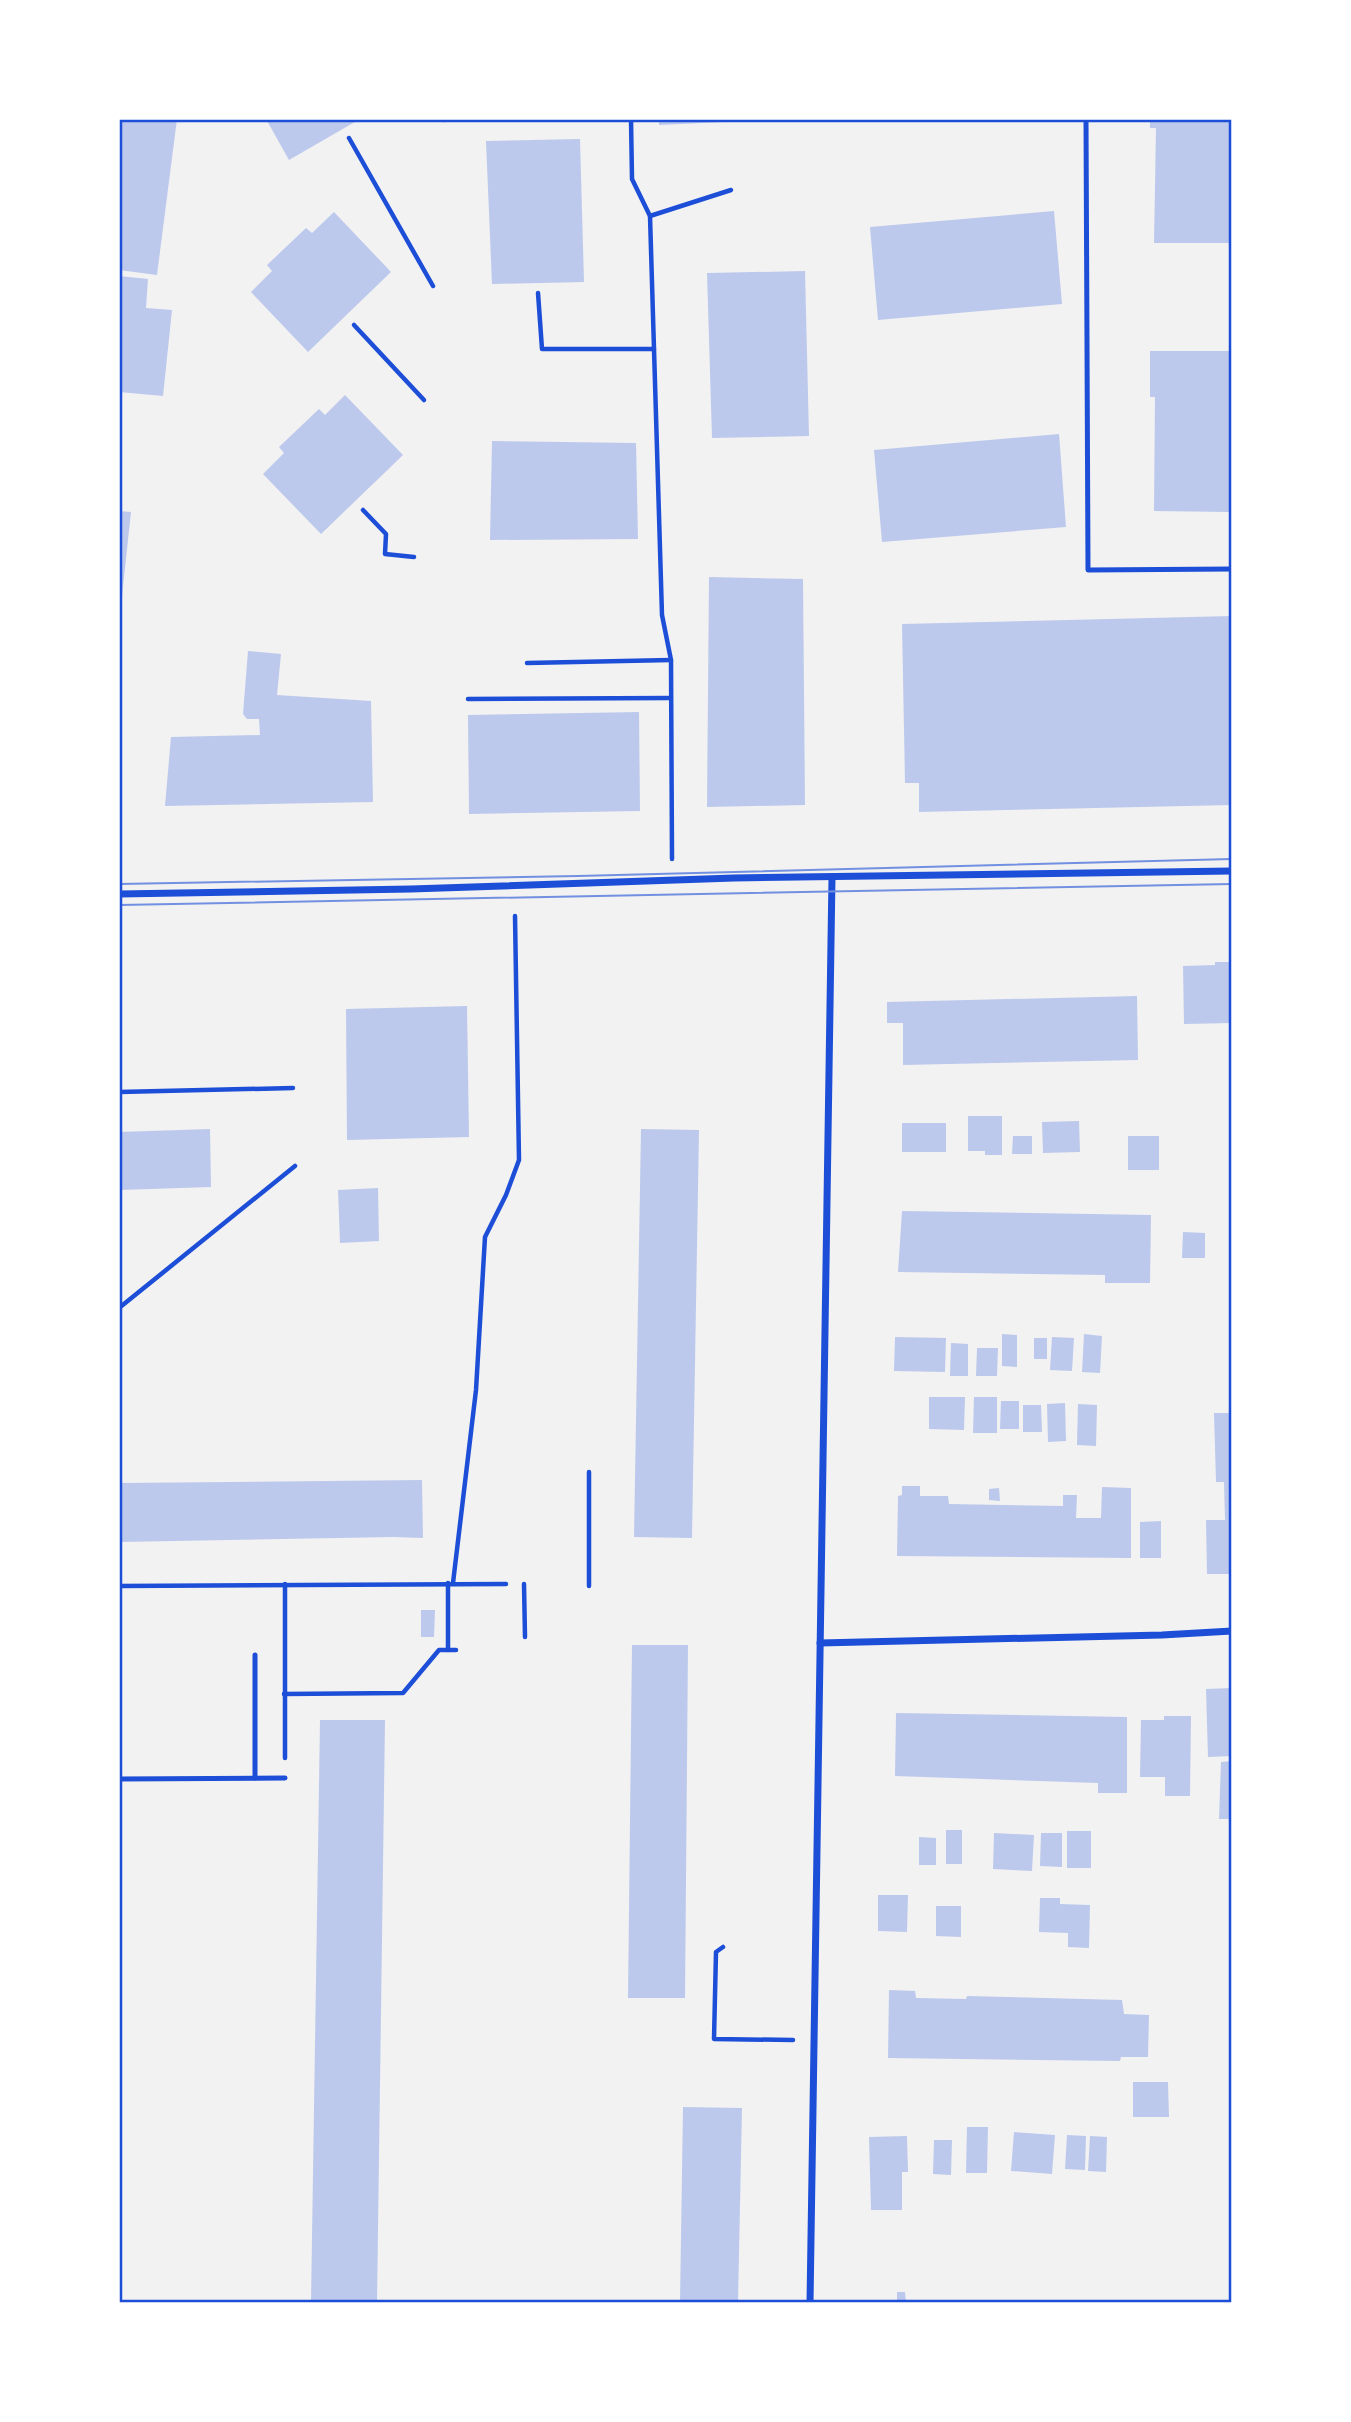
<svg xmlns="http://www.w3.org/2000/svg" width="1351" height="2422" viewBox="0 0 1351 2422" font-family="'Source Serif 4',serif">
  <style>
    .building { fill: #bdc9ec }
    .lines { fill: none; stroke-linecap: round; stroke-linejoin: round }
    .path { stroke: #1d4ed8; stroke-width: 4.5 }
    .service { stroke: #1d4ed8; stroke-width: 5 }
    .minor { stroke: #1d4ed8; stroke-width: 7 }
    .tram { stroke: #7290e2; stroke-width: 2 }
    .neatline { fill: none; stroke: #1d4ed8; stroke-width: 2.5 }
  </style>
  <rect width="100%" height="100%" fill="#f2f2f2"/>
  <!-- building -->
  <g class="building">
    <path d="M119 119H177L157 275 119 270Z"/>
    <path d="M266 119H360L289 160Z"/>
    <path d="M659 119H746V121L659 125Z"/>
    <path d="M1150 119H1232L1230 243H1154L1156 128H1150Z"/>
    <path d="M580 139 584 282 492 284 486 141Z"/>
    <path d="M1054 211 1062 304 878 320 870 227Z"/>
    <path d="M334 212 391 272 308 352 251 292 272 271 267 265 306 228 312 233Z"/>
    <path d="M805 271 809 436 712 438 707 273Z"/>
    <path d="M119 276 148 279 146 308 172 310 163 396 119 392Z"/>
    <path d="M1150 351H1232L1229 512 1154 511 1155 397H1150Z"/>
    <path d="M345 395 403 455 321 534 263 474 284 453 279 447 319 409 325 415Z"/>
    <path d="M1059 434 1066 527 882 542 874 450Z"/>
    <path d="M492 441 636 443 638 539 490 540Z"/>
    <path d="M119 511 131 512 121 605H119Z"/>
    <path d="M709 577 803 579 805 805 707 807Z"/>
    <path d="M1232 616V805L919 812V783H905L902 624Z"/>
    <path d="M248 651 281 654 277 695 371 701 373 802 165 806 171 737 260 735 259 719H247L243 714Z"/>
    <path d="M639 712 640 811 469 814 468 715Z"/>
    <path d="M1215 962H1232V1023L1184 1024 1183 966 1215 965Z"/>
    <path d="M1137 996 1138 1060 903 1065V1023H887V1002Z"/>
    <path d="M467 1006 469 1137 347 1140 346 1009Z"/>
    <path d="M968 1116H1002V1155H985V1151H968Z"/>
    <path d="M1079 1121 1080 1152 1043 1153 1042 1122Z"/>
    <rect x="902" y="1123" width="44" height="29"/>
    <path d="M210 1129 211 1187 119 1190V1132Z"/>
    <path d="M641 1129 699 1130 692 1538 634 1537Z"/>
    <path d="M1013 1136H1032V1154H1012Z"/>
    <rect x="1128" y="1136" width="31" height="34"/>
    <path d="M378 1188 379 1241 340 1243 338 1190Z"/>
    <path d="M902 1211 1151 1215 1150 1283H1105V1275L898 1272Z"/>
    <path d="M1183 1232 1205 1233V1258H1182Z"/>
    <path d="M1002 1334 1017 1335V1367L1002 1366Z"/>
    <path d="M1084 1334 1102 1336 1100 1373 1082 1372Z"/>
    <path d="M895 1337 946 1338 945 1372 894 1371Z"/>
    <path d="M1052 1337 1074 1338 1072 1371 1050 1370Z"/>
    <rect x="1034" y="1338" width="13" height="21"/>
    <path d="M951 1343 968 1344V1376H950Z"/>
    <path d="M977 1348H998L997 1376H976Z"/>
    <path d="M929 1397H965L964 1430 929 1429Z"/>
    <path d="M974 1397H997V1433H973Z"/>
    <path d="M1001 1401H1019V1429H1000Z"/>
    <path d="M1065 1403 1066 1441 1048 1442 1047 1404Z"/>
    <path d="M1078 1404 1097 1405 1096 1446 1077 1445Z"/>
    <path d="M1023 1405H1041L1042 1432H1023Z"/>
    <path d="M1214 1413H1232V1574H1207L1206 1520H1225L1224 1482H1216Z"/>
    <path d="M422 1480 423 1538 393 1537 119 1542V1483Z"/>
    <path d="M902 1486H920V1496H948L949 1504 1063 1506V1495H1077L1076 1518H1101L1102 1487 1131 1488V1558L897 1556 898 1496 902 1495Z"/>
    <path d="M999 1488 1000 1501 989 1500V1489Z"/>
    <path d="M1161 1521V1558H1140V1522Z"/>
    <path d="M421 1610H435L434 1637H421Z"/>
    <path d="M632 1645H688L685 1998H628Z"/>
    <path d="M1232 1688V1756L1208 1757 1206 1689Z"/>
    <path d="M896 1713 1127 1717V1793H1098V1783L895 1776Z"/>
    <path d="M1164 1716H1191L1190 1796H1165V1777H1140L1141 1720H1164Z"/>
    <path d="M320 1720H385L377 2303H311Z"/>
    <path d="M1232 1761V1819H1219L1221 1762Z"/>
    <rect x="946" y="1830" width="16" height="34"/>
    <rect x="1067" y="1831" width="24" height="37"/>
    <path d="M994 1833 1034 1835 1032 1871 993 1869Z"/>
    <path d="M1041 1833H1062V1867L1040 1866Z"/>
    <path d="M919 1837 936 1838V1865H919Z"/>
    <path d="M878 1895H908L907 1932 878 1931Z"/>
    <path d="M1040 1898H1060V1904L1090 1905 1089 1948 1068 1947V1933L1039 1932Z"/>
    <path d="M936 1906H961V1937L936 1936Z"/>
    <path d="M889 1990 915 1991 916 1998 966 1999 967 1996 1122 2000 1124 2014 1149 2015 1148 2057H1121L1120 2061 888 2058Z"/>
    <path d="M1133 2082H1168L1169 2117H1133Z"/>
    <path d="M683 2107 742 2108 738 2303H680Z"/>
    <path d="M967 2127H988L987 2173H966Z"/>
    <path d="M1014 2132 1055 2135 1052 2174 1011 2171Z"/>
    <path d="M1067 2135 1086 2136 1085 2170 1065 2169Z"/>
    <path d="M907 2136 908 2172H902V2210H871L869 2137Z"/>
    <path d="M1090 2136 1107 2137 1106 2172 1088 2171Z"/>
    <path d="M934 2140H952L951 2175 933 2174Z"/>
    <path d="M897 2292H905L906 2303H897Z"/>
  </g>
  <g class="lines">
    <!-- path -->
    <g class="path">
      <path d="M631 119 632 179 650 216 662 615 671 660 672 859"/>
      <path d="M444 120V119"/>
      <path d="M349 138 433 286"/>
      <path d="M650 216 731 190"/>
      <path d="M538 293 542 349H654"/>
      <path d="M354 325 424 400"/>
      <path d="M363 510 386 534 385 554 414 557"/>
      <path d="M527 663 671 660"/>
      <path d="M468 699 670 698"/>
      <path d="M119 1092 293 1088"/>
      <path d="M119 1308 295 1166"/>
      <path d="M453 1583 476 1390 485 1237 506 1195 519 1160 515 916"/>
      <path d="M524 1584 525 1637"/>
      <path d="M119 1586 506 1584"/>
      <path d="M589 1586V1472"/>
      <path d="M448 1650V1583"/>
      <path d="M284 1694 403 1693 439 1650H456"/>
      <path d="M285 1758V1584"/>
      <path d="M723 1947 716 1952 714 2039 793 2040"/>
    </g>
    <!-- service -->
    <g class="service">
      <path d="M1086 119 1088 570 1232 569"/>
      <path d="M255 1655V1778"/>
      <path d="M119 1779 285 1778"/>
    </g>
    <!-- minor -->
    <g class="minor">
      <path d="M119 894 411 889 734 878 1232 871"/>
      <path d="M820 1643 1162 1635 1232 1631"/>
      <path d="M810 2303 832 877"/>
    </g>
    <!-- tram -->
    <g class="tram">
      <path d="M119 884 578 876 1232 859"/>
      <path d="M119 905 1232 884"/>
    </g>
  </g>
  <!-- border -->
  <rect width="1351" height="2422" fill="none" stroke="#ffffff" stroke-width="242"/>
  <rect x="121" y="121" width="1109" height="2180" class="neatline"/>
</svg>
